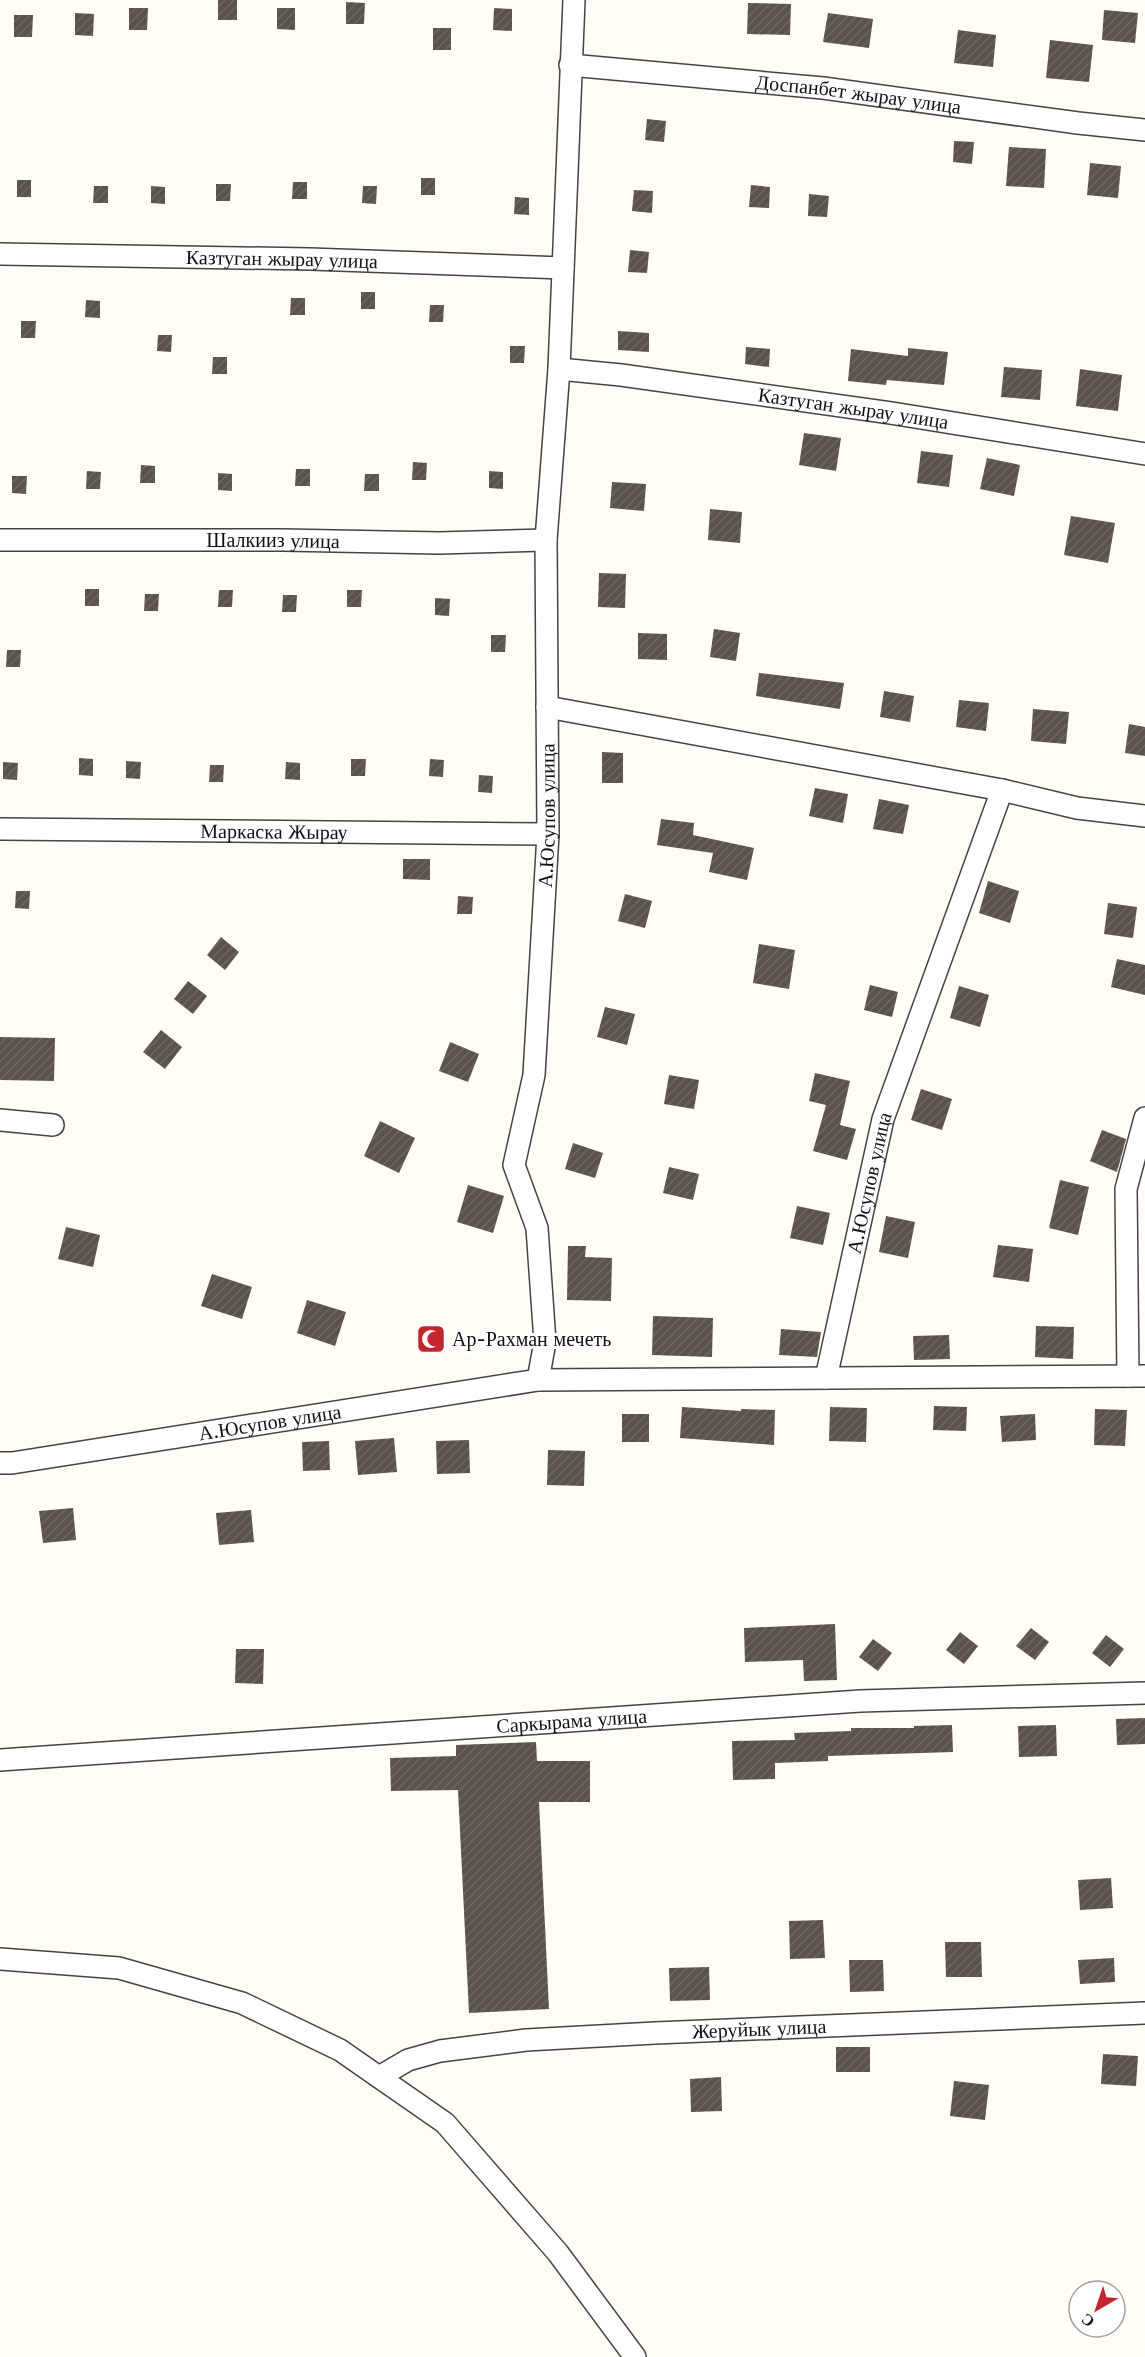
<svg xmlns="http://www.w3.org/2000/svg" width="1145" height="2357" viewBox="0 0 1145 2357" font-family="'Libre Baskerville',serif">
  <style>
    .building { fill: url(#building-hatch) }
    .lines { fill: none; stroke-linecap: round; stroke-linejoin: round }
    .street-casing { stroke: #444; stroke-width: 24 }
    .street { stroke: #fff; stroke-width: 21 }
    .labels { text-anchor: middle; dominant-baseline: central; stroke-width: 6; stroke-linejoin: round; paint-order: stroke }
    .street-label { font-size: 20px; fill: #111; stroke: #fff }
    .poi-label { font-size: 20px; fill: #111; stroke: #fff; text-anchor: start }
  </style>
  <defs>
    <pattern id="building-hatch" width="6" height="6" patternUnits="userSpaceOnUse" patternTransform="scale(1.5)"><rect width="6" height="6" fill="#5a524d"/><path d="M-1 1l2-2M0 6l6-6M5 7l2-2" fill="none" stroke="#6d6662"/></pattern>
  </defs>
  <rect width="100%" height="100%" fill="#fffdf5"/>
  <!-- building -->
  <g class="building">
    <rect x="218" y="0" width="19" height="20"/>
    <path d="M346 2 365 3 364 24H346Z"/>
    <path d="M748 3 791 4 790 35 747 34Z"/>
    <path d="M129 8H148L147 30H129Z"/>
    <path d="M277 8H295V30L277 29Z"/>
    <path d="M494 8 512 9V31L493 30Z"/>
    <path d="M1104 10 1138 13 1135 43 1102 40Z"/>
    <path d="M75 13 94 14 93 36 75 35Z"/>
    <path d="M828 13 873 19 869 48 823 42Z"/>
    <path d="M14 15H33L32 37H14Z"/>
    <rect x="433" y="28" width="18" height="22"/>
    <path d="M958 30 996 35 993 67 954 63Z"/>
    <path d="M1050 40 1093 45 1089 82 1046 78Z"/>
    <path d="M647 119 666 121 664 142 645 140Z"/>
    <path d="M954 141 974 142 972 164 953 162Z"/>
    <path d="M1009 147 1046 149 1044 188 1006 186Z"/>
    <path d="M1090 163 1121 166 1118 198 1087 195Z"/>
    <rect x="421" y="178" width="14" height="17"/>
    <rect x="17" y="180" width="14" height="17"/>
    <path d="M293 182H307V199H292Z"/>
    <path d="M216 184H231L230 201H216Z"/>
    <path d="M751 185 770 187 769 208 749 207Z"/>
    <path d="M94 186H108V203H93Z"/>
    <path d="M151 186 165 187V204L151 203Z"/>
    <path d="M363 186H377L376 204 362 203Z"/>
    <path d="M634 190 653 191 652 213 632 211Z"/>
    <path d="M809 194 829 196 827 217 808 216Z"/>
    <path d="M515 197 529 198V215L514 214Z"/>
    <path d="M630 250 649 252 647 273 628 272Z"/>
    <rect x="361" y="292" width="14" height="17"/>
    <path d="M291 298H305V315H290Z"/>
    <path d="M86 300 100 301V318L85 317Z"/>
    <path d="M430 305H444L443 322H429Z"/>
    <path d="M21 321H36L35 338H21Z"/>
    <path d="M618 331 649 333V352L618 350Z"/>
    <path d="M158 335H172L171 352 157 351Z"/>
    <path d="M510 346H525L524 363H510Z"/>
    <path d="M746 347 770 349 769 367 745 364Z"/>
    <path d="M908 348 948 352 944 385 887 380 886 385 848 381 851 349 908 356Z"/>
    <path d="M213 357H227V374H212Z"/>
    <path d="M1004 367 1042 370 1040 400 1001 397Z"/>
    <path d="M1080 369 1122 375 1118 411 1076 406Z"/>
    <path d="M804 433 841 438 836 471 799 465Z"/>
    <path d="M921 451 953 455 949 487 917 483Z"/>
    <path d="M987 458 1020 465 1014 496 980 489Z"/>
    <path d="M413 462 427 463 426 480H412Z"/>
    <path d="M141 465 155 466V483H140Z"/>
    <path d="M296 469H310V486H295Z"/>
    <path d="M87 471 101 472 100 489H86Z"/>
    <path d="M489 471 503 472V489L489 488Z"/>
    <path d="M218 473 232 474V491L218 490Z"/>
    <path d="M365 474H379V491H364Z"/>
    <path d="M12 476H27L26 494 12 493Z"/>
    <path d="M612 482 646 484 644 511 610 508Z"/>
    <path d="M710 509 742 512 740 543 708 540Z"/>
    <path d="M1071 516 1115 523 1108 563 1064 555Z"/>
    <path d="M599 573 626 574 625 608 598 607Z"/>
    <rect x="85" y="589" width="14" height="17"/>
    <path d="M219 590H233L232 607H218Z"/>
    <path d="M347 590H362L361 607H347Z"/>
    <path d="M145 594H159L158 611H144Z"/>
    <path d="M283 595H297L296 612H282Z"/>
    <path d="M435 598 450 599 449 616 435 615Z"/>
    <path d="M714 629 740 633 736 661 710 657Z"/>
    <path d="M638 633 667 634V660L638 659Z"/>
    <path d="M491 635H506L505 652H491Z"/>
    <path d="M7 650H21L20 667H6Z"/>
    <path d="M759 673 844 683 840 709 756 696Z"/>
    <path d="M884 691 914 696 910 722 880 717Z"/>
    <path d="M959 700 989 703 986 731 956 727Z"/>
    <path d="M1033 709 1069 712 1066 744 1031 741Z"/>
    <path d="M1129 724 1145 727V756L1125 753Z"/>
    <path d="M602 752 623 753V783H602Z"/>
    <path d="M79 758 93 759V776L79 775Z"/>
    <path d="M351 759H366L365 776H351Z"/>
    <path d="M430 759 444 760 443 777 429 776Z"/>
    <path d="M126 761 141 762 140 779 126 778Z"/>
    <path d="M3 762 18 763 17 780 3 779Z"/>
    <path d="M286 762 300 763V780L285 779Z"/>
    <path d="M210 765H224L223 782H209Z"/>
    <path d="M479 775 493 776 492 793 478 792Z"/>
    <path d="M815 788 848 794 843 823 809 816Z"/>
    <path d="M879 799 909 805 903 834 873 829Z"/>
    <path d="M661 819 694 823 693 835 754 848 747 880 709 872 713 853 657 845Z"/>
    <path d="M403 859H430V880L403 879Z"/>
    <path d="M988 881 1019 891 1010 923 979 913Z"/>
    <path d="M16 891H30L29 909 15 908Z"/>
    <path d="M625 894 652 901 645 928 618 921Z"/>
    <path d="M458 896 473 897 472 914H457Z"/>
    <path d="M1108 903 1137 907 1133 938 1104 934Z"/>
    <path d="M221 937 239 952 225 970 207 955Z"/>
    <path d="M759 944 795 950 789 989 753 983Z"/>
    <path d="M1117 959 1145 965V995L1111 987Z"/>
    <path d="M188 981 207 996 193 1014 174 999Z"/>
    <path d="M870 985 898 992 892 1017 864 1010Z"/>
    <path d="M959 986 989 995 980 1027 950 1018Z"/>
    <path d="M605 1007 635 1014 627 1045 597 1037Z"/>
    <path d="M161 1030 182 1047 165 1069 143 1052Z"/>
    <path d="M0 1037 55 1038 54 1081 0 1080Z"/>
    <path d="M450 1042 479 1054 468 1082 439 1071Z"/>
    <path d="M815 1073 850 1081 840 1125 856 1129 847 1160 813 1151 826 1105 809 1101Z"/>
    <path d="M669 1075 699 1080 694 1109 664 1104Z"/>
    <path d="M921 1089 952 1099 942 1130 911 1120Z"/>
    <path d="M380 1121 415 1138 399 1173 364 1156Z"/>
    <path d="M1102 1130 1126 1139 1117 1172 1090 1161Z"/>
    <path d="M573 1143 603 1153 595 1178 565 1169Z"/>
    <path d="M669 1167 699 1174 693 1200 663 1193Z"/>
    <path d="M1060 1180 1089 1187 1078 1235 1049 1228Z"/>
    <path d="M468 1185 504 1196 493 1233 457 1222Z"/>
    <path d="M797 1206 830 1213 823 1245 790 1238Z"/>
    <path d="M886 1216 915 1222 908 1258 879 1252Z"/>
    <path d="M66 1227 100 1235 93 1267 58 1259Z"/>
    <path d="M998 1245 1033 1249 1029 1282 993 1277Z"/>
    <path d="M568 1246H586L585 1257 612 1258 611 1301 567 1300Z"/>
    <path d="M212 1274 252 1287 242 1319 201 1306Z"/>
    <path d="M307 1300 346 1312 335 1346 297 1333Z"/>
    <path d="M653 1316 713 1318 712 1357 652 1355Z"/>
    <path d="M1036 1326 1074 1327 1073 1359 1035 1357Z"/>
    <path d="M781 1329 821 1332 817 1357 779 1355Z"/>
    <path d="M949 1335 950 1359 914 1360 913 1336Z"/>
    <path d="M934 1406 967 1407 966 1431 933 1430Z"/>
    <path d="M682 1407 741 1411V1409L775 1410 774 1445 680 1438Z"/>
    <path d="M830 1407 867 1408 866 1442 829 1441Z"/>
    <path d="M1095 1409 1127 1410 1125 1446 1094 1445Z"/>
    <rect x="622" y="1414" width="27" height="28"/>
    <path d="M1035 1414 1036 1440 1002 1442 1000 1416Z"/>
    <path d="M394 1438 397 1472 358 1475 355 1441Z"/>
    <path d="M469 1440 470 1473 437 1474 436 1441Z"/>
    <path d="M329 1441 330 1470 303 1471 302 1442Z"/>
    <path d="M548 1450 585 1451 584 1486 547 1485Z"/>
    <path d="M73 1508 76 1540 43 1543 39 1511Z"/>
    <path d="M251 1510 254 1542 219 1545 216 1513Z"/>
    <path d="M835 1624 837 1680 804 1681 803 1660 745 1662 744 1628Z"/>
    <path d="M1031 1628 1049 1642 1035 1660 1016 1646Z"/>
    <path d="M960 1632 978 1646 964 1664 946 1650Z"/>
    <path d="M1106 1635 1124 1649 1110 1667 1092 1653Z"/>
    <path d="M873 1639 892 1653 878 1671 859 1657Z"/>
    <path d="M236 1649H264L263 1684 235 1683Z"/>
    <path d="M1145 1718V1744L1117 1745 1116 1719Z"/>
    <path d="M952 1725 953 1752 828 1756V1761L775 1763V1779L733 1780 732 1741 795 1740 794 1733 851 1731V1728H914V1726Z"/>
    <path d="M1056 1725 1057 1756 1019 1757 1018 1726Z"/>
    <path d="M536 1742 537 1761H590V1802H539L549 2009 469 2013 458 1790 391 1791 390 1758 456 1756V1745Z"/>
    <path d="M1111 1878 1113 1908 1080 1910 1078 1880Z"/>
    <path d="M823 1920 825 1958 790 1959 789 1921Z"/>
    <path d="M945 1942H981L982 1977H946Z"/>
    <path d="M1114 1958 1115 1982 1080 1984 1078 1960Z"/>
    <path d="M849 1960H883L884 1991 850 1992Z"/>
    <path d="M709 1967 710 2000 670 2001 669 1968Z"/>
    <rect x="836" y="2047" width="34" height="25"/>
    <path d="M1103 2054 1138 2056 1136 2086 1101 2084Z"/>
    <path d="M721 2077 722 2111 691 2112 690 2079Z"/>
    <path d="M954 2081 989 2085 985 2120 950 2116Z"/>
  </g>
  <g class="lines">
    <!-- street casing -->
    <g class="street-casing">
      <g id="street">
        <path id="s1" d="M570 65 823 88 1078 123 1145 130"/>
        <path id="s2" d="M0 254 310 259 563 268"/>
        <path id="s3" d="M559 369 621 375 891 413 1145 454"/>
        <path id="s4" d="M0 540H283L439 543 546 540"/>
        <path d="M547 707 1002 790 1077 808 1145 816"/>
        <path id="s5" d="M0 829 548 834"/>
        <path d="M0 1120 53 1125"/>
        <path d="M1128 1376 1126 1189 1145 1118"/>
        <path id="s6" d="M826 1378 883 1119 1002 790"/>
        <path id="s7" d="M538 1380 545 1342 537 1228 514 1165 534 1075 548 834 546 540 559 369 574 0"/>
        <path id="s8" d="M0 1463H12L538 1380 1145 1376"/>
        <path id="s9" d="M0 1760 860 1701 1145 1693"/>
        <path d="M0 1959 119 1968 242 2003 340 2050 445 2123 558 2253 635 2357"/>
        <path id="s10" d="M379 2077 408 2060 440 2051 526 2040 655 2033 1145 2013"/>
      </g>
    </g>
    <!-- street -->
    <use href="#street" class="street"/>
  </g>
  <!-- icons -->
  <defs>
    <g id="mosque-square" transform="scale(1.5)"><rect x="-9" y="-9" width="18" height="18" rx="4" fill="#c4262e" stroke="#fff"/><path d="M3.5-4.9A6 6 0 1 0 3.5 4.9A5 5 0 1 1 3.5-4.9Z" fill="#fff"/></g>
  </defs>
  <g fill-rule="evenodd">
    <use href="#mosque-square" x="431" y="1339"/>
  </g>
  <g class="labels">
    <!-- street labels -->
    <g class="street-label">
      <text stroke="none"><textPath href="#s1" startOffset="290">Доспанбет жырау улица</textPath></text>
      <text stroke="none"><textPath href="#s2" startOffset="282">Казтуган жырау улица</textPath></text>
      <text stroke="none"><textPath href="#s3" startOffset="297">Казтуган жырау улица</textPath></text>
      <text stroke="none"><textPath href="#s4" startOffset="273">Шалкииз улица</textPath></text>
      <text stroke="none"><textPath href="#s7" startOffset="572">А.Юсупов улица</textPath></text>
      <text stroke="none"><textPath href="#s5" startOffset="274">Маркаска Жырау</textPath></text>
      <text stroke="none"><textPath href="#s6" startOffset="200">А.Юсупов улица</textPath></text>
      <text stroke="none"><textPath href="#s8" startOffset="273">А.Юсупов улица</textPath></text>
      <text stroke="none"><textPath href="#s9" startOffset="573">Саркырама улица</textPath></text>
      <text stroke="none"><textPath href="#s10" startOffset="387">Жеруйык улица</textPath></text>
    </g>
    <!-- poi labels -->
    <g class="poi-label">
      <text x="452" y="1339">Ар-Рахман мечеть</text>
    </g>
  </g>
  <!-- north arrow -->
  <g transform="translate(1097 2309) rotate(219)"><circle r="28" fill="#ffffff" stroke="#a0a0a0" stroke-width="1.5"/>
  <path d="M0-4.5L10 22L0 15L-10 22Z" fill="#c4262e"/>
  <text y="-9" font-size="16" font-weight="bold" text-anchor="middle" fill="#111111">С</text>
  </g>
</svg>
